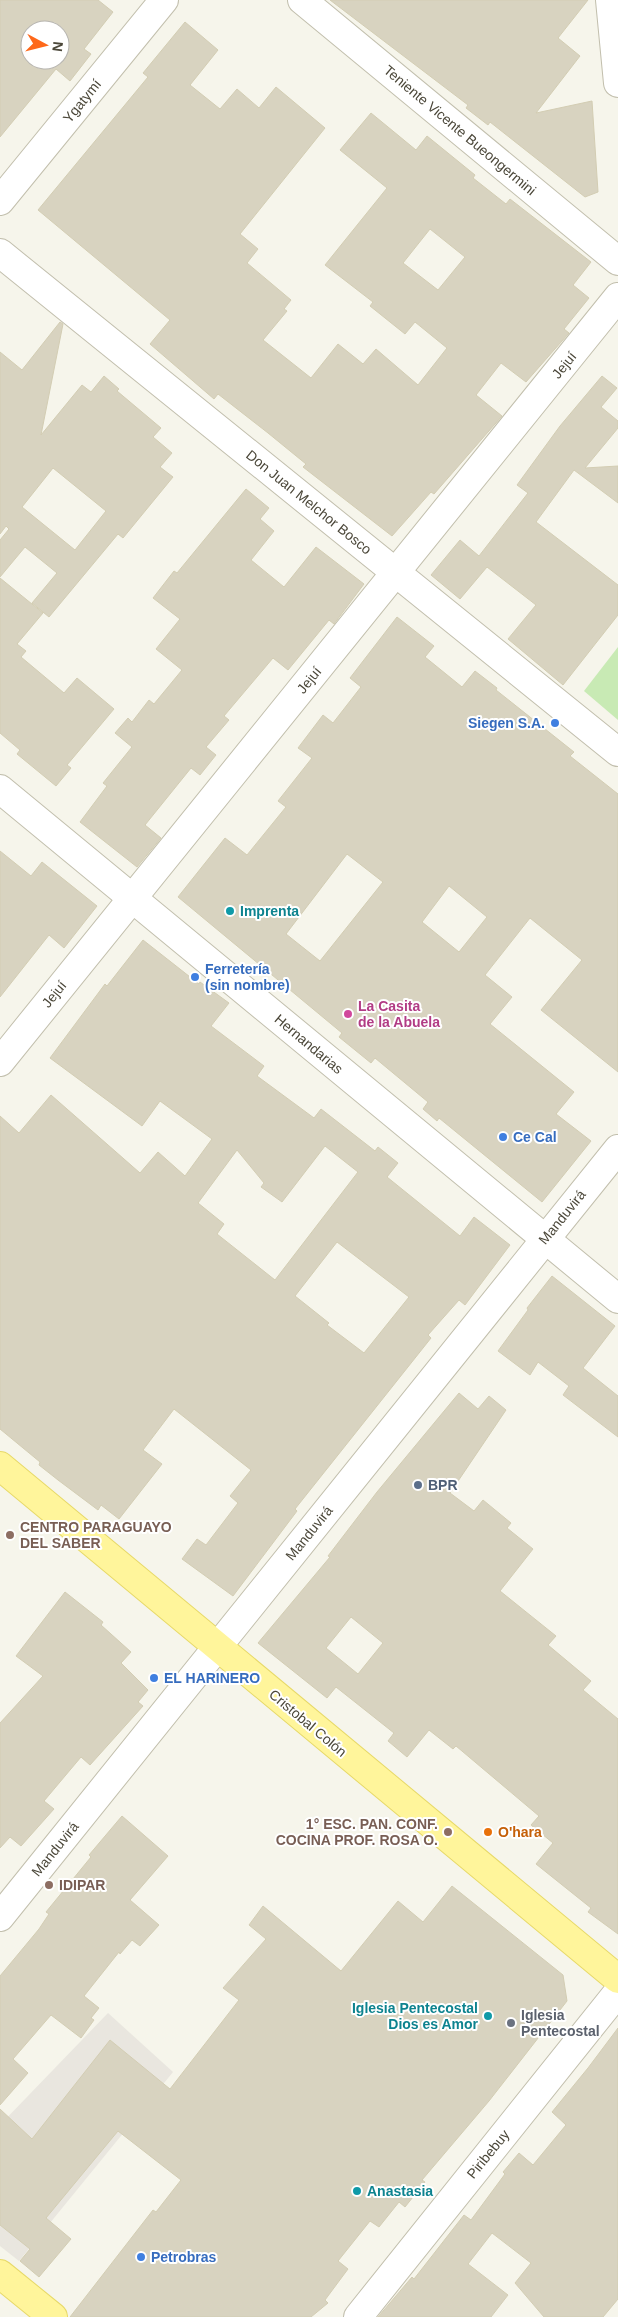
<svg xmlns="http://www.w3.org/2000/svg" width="618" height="2317" viewBox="0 0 618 2317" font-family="Helvetica,sans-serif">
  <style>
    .industrial { fill: #e9e6df }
    .green { fill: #c8eab4 }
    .building { fill: #d8d3c0; stroke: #d3cdb3; fill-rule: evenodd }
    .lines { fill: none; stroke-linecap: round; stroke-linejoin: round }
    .minor-casing { stroke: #c2bfad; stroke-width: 30 }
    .major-casing { stroke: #e7d968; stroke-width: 30 }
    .minor { stroke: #fff; stroke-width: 28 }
    .major { stroke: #fff59b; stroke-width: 28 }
    .shop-dot { fill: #3f7fe0; stroke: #fff; stroke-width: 2 }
    .culture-dot { fill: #0f9aa8; stroke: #fff; stroke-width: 2 }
    .hotel-dot { fill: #d1479c; stroke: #fff; stroke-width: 2 }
    .service-dot { fill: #5c6f8a; stroke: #fff; stroke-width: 2 }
    .education-dot { fill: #8d6e63; stroke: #fff; stroke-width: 2 }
    .food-dot { fill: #e8710a; stroke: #fff; stroke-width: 2 }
    .worship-dot { fill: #6b7280; stroke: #fff; stroke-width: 2 }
    .labels { text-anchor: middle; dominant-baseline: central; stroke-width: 4; stroke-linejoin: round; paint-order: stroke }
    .street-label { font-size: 14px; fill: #4b4739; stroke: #fff }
    .shop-label { font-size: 14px; font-weight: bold; fill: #366cbe; stroke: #fff; text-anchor: start }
    .culture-label { font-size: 14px; font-weight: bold; fill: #0d838f; stroke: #fff; text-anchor: start }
    .hotel-label { font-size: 14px; font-weight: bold; fill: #b23c85; stroke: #fff; text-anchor: start }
    .service-label { font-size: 14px; font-weight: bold; fill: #4e5e75; stroke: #fff; text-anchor: start }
    .education-label { font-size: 14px; font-weight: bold; fill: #785e54; stroke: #fff; text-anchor: start }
    .food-label { font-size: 14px; font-weight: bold; fill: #c56008; stroke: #fff; text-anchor: start }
    .worship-label { font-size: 14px; font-weight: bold; fill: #5b616d; stroke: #fff; text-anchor: start }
  </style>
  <rect width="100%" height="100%" fill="#f6f5eb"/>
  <!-- industrial -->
  <path class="industrial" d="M108 2013 173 2072 19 2261 0 2246V2125Z"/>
  <!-- green -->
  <path class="green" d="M618 647V720L584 691Z"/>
  <!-- building -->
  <g class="building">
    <path d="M0 0H98L113 12 84 49 91 54 70 81 56 69 0 137ZM30 30H60V60H30Z"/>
    <path d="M330 0H588L558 38 580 56 536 113 592 101 598 192 585 197 490 122 488 125 466 108 468 105Z"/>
    <path d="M185 22 218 50 190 85 220 109 237 89 259 108 276 87 325 128 240 234 258 249 247 263 291 300 284 309 287 311 263 340 311 378 338 344 363 364 376 349 418 385 447 348 415 322 405 334 370 306 373 302 325 265 387 188 340 150 371 113 416 150 427 136 475 175 473 178 506 204 510 199 591 262 573 285 589 298 564 329 569 333 526 382 501 363 476 395 502 416 434 494 431 492 392 536 303 467 306 464 268 433 218 394 214 399 150 344 170 320 38 210 148 77 143 73ZM430 229 465 257 438 290 403 263Z"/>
    <path d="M60 322 63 324 41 435 82 385 91 392 104 376 119 389 117 391 161 428 153 437 172 453 160 467 173 477 123 538 118 534 49 617 32 603 57 573 25 547 0 577V540L9 529 6 526 0 534V352L22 370ZM53 468 106 511 75 550 22 507Z"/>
    <path d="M602 376 617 388 601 407 618 421V428L585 468 618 466V503L574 470 536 522 618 585V615L563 685 508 639 536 605 487 567 460 599 431 575 460 540 479 556 528 493 517 485 560 426Z"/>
    <path d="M246 489 269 508 260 519 274 531 251 560 284 587 316 547 364 584 334 624 329 620 288 670 273 658 224 716 229 720 206 747 216 755 200 775 191 768 145 825 161 838 137 867 80 822 107 786 103 783 132 747 115 733 128 718 132 722 149 700 154 704 182 670 156 649 180 619 153 598 174 571 177 573Z"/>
    <path d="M0 578 43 613 17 644 26 651 21 657 64 693 77 678 114 709 67 765 71 768 56 786 17 754 20 750 0 733Z"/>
    <path d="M397 617 434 646 425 657 462 687 475 671 497 688 496 690 574 752 570 756 618 794V1072L541 1010 582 960 530 918 485 975 512 997 490 1024 574 1092 556 1114 591 1141 542 1202 439 1118 437 1121 423 1109 428 1102 375 1058 371 1063 339 1037 342 1033 178 897 225 838 247 855 286 807 278 801 312 758 298 748 323 715 333 723 361 687 350 678ZM347 854 383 882 320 961 286 934ZM449 886 487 917 459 952 422 922Z"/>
    <path d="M0 851 31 876 42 862 97 906 64 948 49 935 0 997Z"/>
    <path d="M143 940 199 984 200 982 229 1003 211 1026 264 1066 257 1076 314 1118 321 1109 375 1151 378 1147 398 1163 387 1177 460 1236 474 1217 510 1245 465 1305 459 1300 428 1335 431 1338 295 1509 297 1511 233 1596 182 1559 197 1539 206 1545 238 1503 230 1496 251 1470 174 1409 143 1450 162 1464 119 1519 101 1505 98 1510 58 1480 39 1465 40 1462 0 1429V1116L19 1133 51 1095 140 1173 158 1152 185 1176 212 1139 160 1101 142 1126 50 1058 105 984 107 986ZM325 1146 358 1172 275 1280 217 1234 224 1224 198 1203 237 1150 264 1183 261 1187 282 1202ZM337 1242 409 1297 364 1353 327 1325 329 1323 295 1296Z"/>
    <path d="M552 1276 615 1326 583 1368 618 1396V1437L563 1395 569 1386 538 1362 530 1375 498 1351 528 1310 527 1308Z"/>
    <path d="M459 1393 478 1409 489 1396 506 1410 450 1493 474 1511 483 1500 511 1523 507 1528 533 1549 500 1591 556 1636 548 1645 591 1681 583 1690 618 1719V1934L588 1912 591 1908 536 1864 553 1843 531 1825 539 1816 456 1746 453 1749 429 1730 407 1757 388 1741 394 1733 336 1687 327 1698 258 1643 330 1557 328 1556 377 1492ZM351 1617 383 1643 358 1674 326 1648Z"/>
    <path d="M65 1592 103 1622 101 1625 131 1652 121 1663 148 1690 138 1702 143 1706 90 1765 81 1757 44 1801 54 1809 21 1846 10 1837 0 1848V1723L43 1676 16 1656Z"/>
    <path d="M122 1816 168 1856 130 1900 159 1925 140 1946 132 1940 120 1954 119 1952 84 1996 99 2008 91 2018 94 2020 81 2038 51 2015 13 2059 28 2073 0 2105V1976L39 1929 49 1914 46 1912 91 1857 89 1855Z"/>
    <path d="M452 1886 563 1975 567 2001 489 2101 422 2180 425 2182 405 2207 399 2202 379 2227 370 2221 338 2261 348 2269 325 2300 328 2303 311 2317H70L153 2210 156 2212 181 2180 118 2131 46 2218 71 2239 39 2277 20 2261 30 2249 0 2225V2109L32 2139 110 2040 170 2089 239 2000 223 1988 266 1939 249 1925 263 1906 341 1971 398 1901 423 1922Z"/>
    <path d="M618 2028V2299L603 2317H544L515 2283 531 2263 492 2233 468 2264 508 2295 491 2317H378L412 2277 414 2279 464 2215 471 2220 505 2174 503 2172 519 2153 533 2165 566 2125 552 2112 588 2068Z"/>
  </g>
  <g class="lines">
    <!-- minor casing -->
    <g class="minor-casing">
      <g id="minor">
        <path d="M302 0 618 261"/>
        <path d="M610 0 618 83"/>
        <path d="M0 201 164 0"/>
        <path d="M0 253 618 752"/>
        <path d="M0 789 618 1299"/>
        <path d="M0 1062 618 297"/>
        <path d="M0 1917 618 1149"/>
        <path d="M358 2317 618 1992"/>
      </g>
    </g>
    <!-- major casing -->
    <g class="major-casing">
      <g id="major">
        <path d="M0 1466 618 1979"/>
        <path d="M0 2274 53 2317"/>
      </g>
    </g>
    <!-- minor -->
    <use href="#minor" class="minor"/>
    <!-- major -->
    <use href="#major" class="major"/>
  </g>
  <!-- markers -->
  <g class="shop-dot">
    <circle cx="555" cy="723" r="5"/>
    <circle cx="195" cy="977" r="5"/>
    <circle cx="503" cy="1137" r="5"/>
    <circle cx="154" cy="1678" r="5"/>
    <circle cx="141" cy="2257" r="5"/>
  </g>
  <g class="culture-dot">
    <circle cx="230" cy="911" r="5"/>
    <circle cx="488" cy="2016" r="5"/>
    <circle cx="357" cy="2191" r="5"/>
  </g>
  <circle class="hotel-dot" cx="348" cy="1014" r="5"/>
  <circle class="service-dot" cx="418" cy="1485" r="5"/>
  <g class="education-dot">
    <circle cx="10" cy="1535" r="5"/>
    <circle cx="448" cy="1832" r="5"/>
    <circle cx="49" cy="1885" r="5"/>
  </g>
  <circle class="food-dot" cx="488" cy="1832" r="5"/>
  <circle class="worship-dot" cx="511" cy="2023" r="5"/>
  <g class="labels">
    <!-- street labels -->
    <g class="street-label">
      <text transform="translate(82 101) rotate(-51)">Ygatymí</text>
      <text transform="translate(460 130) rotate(40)">Teniente Vicente Bueongermini</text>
      <text transform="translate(564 365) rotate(-51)">Jejuí</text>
      <text transform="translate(309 502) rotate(39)">Don Juan Melchor Bosco</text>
      <text transform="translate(309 680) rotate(-51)">Jejuí</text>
      <text transform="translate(54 994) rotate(-51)">Jejuí</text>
      <text transform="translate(309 1044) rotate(40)">Hernandarias</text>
      <text transform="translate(562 1217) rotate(-51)">Manduvirá</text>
      <text transform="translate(309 1533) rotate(-51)">Manduvirá</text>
      <text transform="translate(308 1723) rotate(40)">Cristobal Colón</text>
      <text transform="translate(55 1849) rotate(-51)">Manduvirá</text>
      <text transform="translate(488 2154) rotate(-51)">Piribebuy</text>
    </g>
    <!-- shop labels -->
    <g class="shop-label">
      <text x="545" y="723" text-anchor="end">Siegen S.A.</text>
      <text x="205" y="969">Ferretería<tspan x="205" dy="16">(sin nombre)</tspan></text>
      <text x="513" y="1137">Ce Cal</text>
      <text x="164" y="1678">EL HARINERO</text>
      <text x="151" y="2257">Petrobras</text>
    </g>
    <!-- culture labels -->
    <g class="culture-label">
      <text x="240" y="911">Imprenta</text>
      <text x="478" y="2008" text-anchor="end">Iglesia Pentecostal<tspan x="478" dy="16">Dios es Amor</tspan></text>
      <text x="367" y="2191">Anastasia</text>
    </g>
    <!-- hotel labels -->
    <g class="hotel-label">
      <text x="358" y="1006">La Casita<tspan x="358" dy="16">de la Abuela</tspan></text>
    </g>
    <!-- service labels -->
    <g class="service-label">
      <text x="428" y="1485">BPR</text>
    </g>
    <!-- education labels -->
    <g class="education-label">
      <text x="20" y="1527">CENTRO PARAGUAYO<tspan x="20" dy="16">DEL SABER</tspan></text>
      <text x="438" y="1824" text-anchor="end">1° ESC. PAN. CONF.<tspan x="438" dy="16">COCINA PROF. ROSA O.</tspan></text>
      <text x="59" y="1885">IDIPAR</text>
    </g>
    <!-- food labels -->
    <g class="food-label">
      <text x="498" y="1832">O'hara</text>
    </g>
    <!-- worship labels -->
    <g class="worship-label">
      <text x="521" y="2015">Iglesia<tspan x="521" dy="16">Pentecostal</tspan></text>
    </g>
  </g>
  <!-- north arrow -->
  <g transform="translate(45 45) rotate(97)"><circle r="24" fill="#ffffff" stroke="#b7b5b0"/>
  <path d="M0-4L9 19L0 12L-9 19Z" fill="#fe681a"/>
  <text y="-8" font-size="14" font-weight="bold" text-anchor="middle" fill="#4b4739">N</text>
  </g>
</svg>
